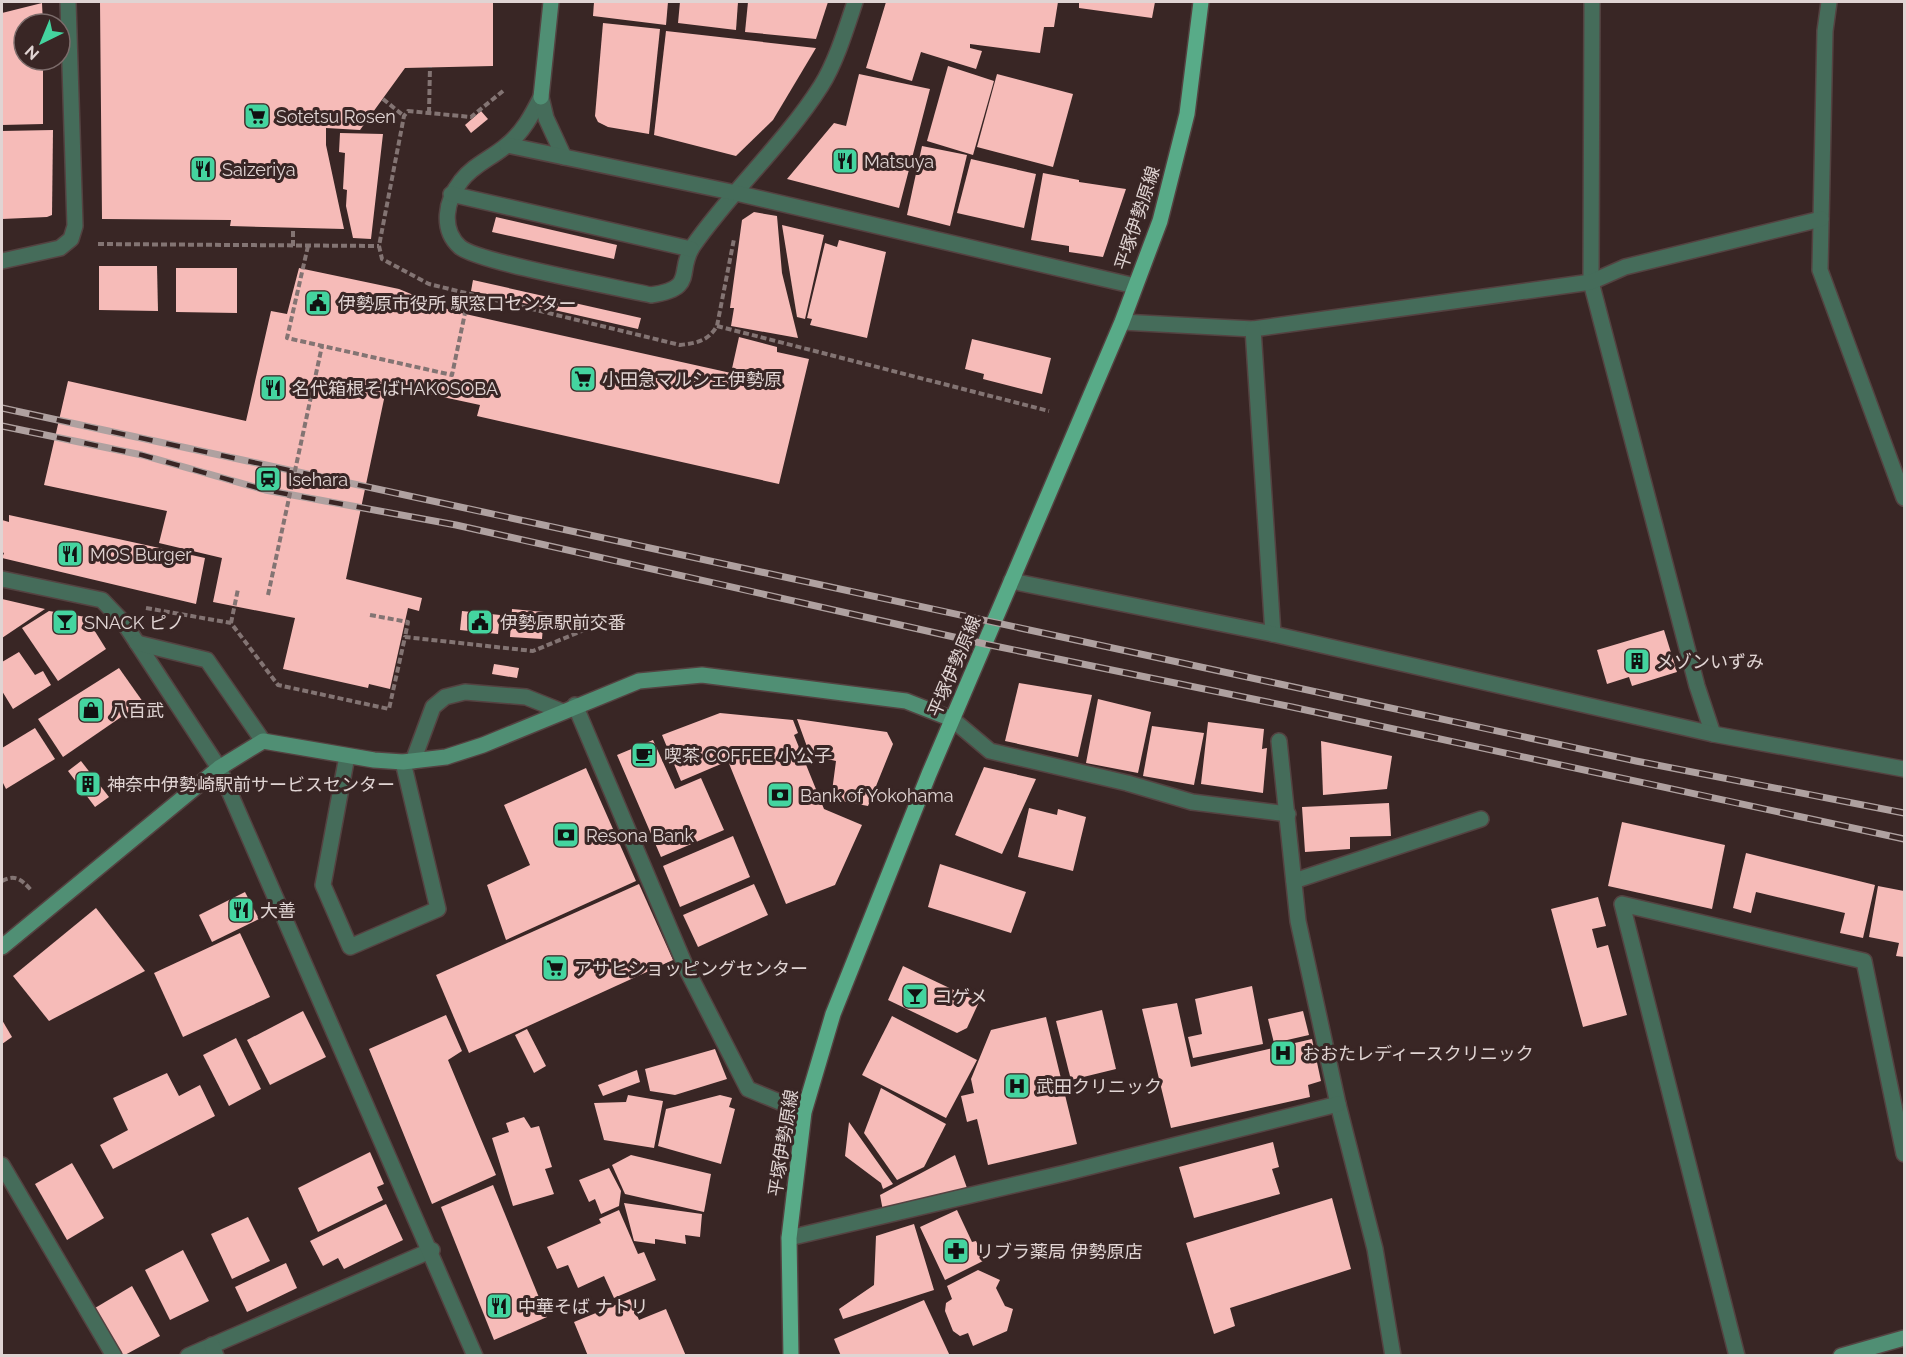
<svg xmlns="http://www.w3.org/2000/svg" width="1906" height="1357" viewBox="0 0 1906 1357" font-family="Raleway,'Noto Sans JP',sans-serif">
  <style>
    .building { fill: #f6bbb8 }
    .lines { fill: none; stroke-linecap: round; stroke-linejoin: round }
    .lane-casing { stroke: #544241; stroke-width: 18 }
    .street-casing { stroke: #544241; stroke-width: 18 }
    .secondary-casing { stroke: #544241; stroke-width: 18 }
    .primary-casing { stroke: #544241; stroke-width: 18 }
    .path { stroke: #837473; stroke-width: 4; stroke-dasharray: 6 3; stroke-linecap: butt }
    .lane { stroke: #456c5a; stroke-width: 15 }
    .street { stroke: #456c5a; stroke-width: 15 }
    .secondary { stroke: #508f74; stroke-width: 15 }
    .primary { stroke: #58ab88; stroke-width: 15 }
    .rail-casing { stroke: #afa1a0; stroke-width: 7 }
    .rail { stroke: #392625; stroke-width: 4.5; stroke-dasharray: 14; stroke-linecap: butt }
    .path-bridge { stroke: #837473; stroke-width: 4; stroke-dasharray: 6 3; stroke-linecap: butt }
    .labels { text-anchor: middle; dominant-baseline: central; stroke-width: 6; stroke-linejoin: round; paint-order: stroke }
    .poi-label { font-size: 18px; fill: #e0d4d3; stroke: #392625; text-anchor: start }
    .street-label { font-size: 18px; fill: #e0d4d3; stroke: #392625 }
  </style>
  <rect width="100%" height="100%" fill="#392625"/>
  <!-- building -->
  <g class="building">
    <path d="M100 2H493V66L405 68 360 130 326 128V145L344 229 230 226 231 220 102 219Z"/>
    <path d="M594 2H668L666 25 593 16Z"/>
    <path d="M680 2H738L736 30 678 23Z"/>
    <path d="M748 2H828L816 39 745 32Z"/>
    <path d="M886 2H1058L1054 27H1044L1040 53 970 44V48L982 51 976 69 921 52 912 81 866 68Z"/>
    <path d="M1079 2H1155L1152 18 1079 8Z"/>
    <path d="M42 3 43 24H24V60H43V124L2 125V13Z"/>
    <path d="M603 23 660 29 649 134 608 127 598 122 595 116Z"/>
    <path d="M666 31 816 48 773 120 736 156 654 135Z"/>
    <path d="M948 66 994 81 973 155 927 141Z"/>
    <path d="M859 74 930 89 899 208 787 179 834 123 846 126Z"/>
    <path d="M997 74 1073 94 1053 167 977 147Z"/>
    <path d="M481 111 488 119 471 133 465 125Z"/>
    <path d="M53 130 52 215 47 217 2 219V131Z"/>
    <path d="M340 133 383 134 371 239 353 238 346 206 347 190 343 189 345 153 339 152Z"/>
    <path d="M922 146 967 155 950 226 907 215Z"/>
    <path d="M971 159 1036 174 1024 228 957 213Z"/>
    <path d="M1043 173 1079 180V182L1126 189 1103 257 1069 252V246L1031 240Z"/>
    <path d="M754 212 777 216 782 273 798 338 731 326 734 308H730L742 220Z"/>
    <path d="M496 217 617 245 614 259 492 232Z"/>
    <path d="M782 225 824 235 805 319 797 317Z"/>
    <path d="M839 240 886 252 867 338 810 325 812 319 807 318 825 243 837 247Z"/>
    <path d="M99 266H157L158 311 99 310Z"/>
    <path d="M176 268H237V313L176 312Z"/>
    <path d="M299 268 399 289 452 311 731 373 739 337 777 347V352L809 359 779 484 477 416 480 405 387 385 346 579 422 598 419 611 408 608 390 689 369 684 368 688 283 669 295 618 213 602 222 558 159 543 167 511 44 485 68 381 246 421 271 311 287 314Z"/>
    <path d="M473 280 641 318 638 329 471 291Z"/>
    <path d="M972 339 1051 358 1042 394 983 379 984 374 965 369Z"/>
    <path d="M9 515 205 558 196 604 2 558 4 553 2 552V520L9 522Z"/>
    <path d="M2 599 45 609 2 638Z"/>
    <path d="M512 609 544 612 542 639 510 637Z"/>
    <path d="M49 611 86 617 106 649 58 681 22 628Z"/>
    <path d="M462 611 500 615 498 634 460 630Z"/>
    <path d="M1664 630 1677 672 1632 686 1629 677 1607 684 1597 650Z"/>
    <path d="M19 652 35 675 43 671 51 685 13 709 2 691V662Z"/>
    <path d="M494 664 519 668 517 678 492 674Z"/>
    <path d="M119 668 143 702 63 757 38 719Z"/>
    <path d="M1019 683 1092 695 1078 757 1005 741Z"/>
    <path d="M1098 699 1151 712 1138 773 1086 763Z"/>
    <path d="M720 713 793 720 798 733 794 735 824 809 862 825 835 885 786 904 728 761 681 781 662 735Z"/>
    <path d="M797 719 887 732 893 744 868 806 831 799 836 761 810 755Z"/>
    <path d="M1208 722 1264 729 1262 749 1267 748 1263 793 1201 784Z"/>
    <path d="M1152 726 1204 733 1194 785 1143 776Z"/>
    <path d="M35 728 55 759 6 789 2 781V748Z"/>
    <path d="M653 740 675 789 701 778 724 830 661 857 617 755Z"/>
    <path d="M1321 741 1392 756 1387 789 1323 795Z"/>
    <path d="M81 761 109 797 95 807 68 771Z"/>
    <path d="M984 767 1036 779 1002 854 955 835Z"/>
    <path d="M586 768 636 881 506 940 487 885 530 865 504 805Z"/>
    <path d="M1389 803 1391 836 1350 837V849L1305 852 1302 807Z"/>
    <path d="M1029 808 1057 815 1058 809 1086 817 1073 871 1018 857Z"/>
    <path d="M1622 822 1725 845 1712 909 1608 886Z"/>
    <path d="M733 836 750 877 680 907 663 866Z"/>
    <path d="M1746 853 1875 885 1863 938 1840 933 1845 913 1756 892 1751 913 1733 908Z"/>
    <path d="M940 864 1026 892 1011 933 928 907Z"/>
    <path d="M639 884 673 960 469 1053 436 975Z"/>
    <path d="M754 884 768 915 698 947 683 915Z"/>
    <path d="M1878 886 1904 891V957L1896 956 1899 943 1869 937Z"/>
    <path d="M245 892 259 919 212 942 199 915Z"/>
    <path d="M1598 897 1606 926 1592 929 1597 948 1608 945 1627 1015 1583 1027 1551 909Z"/>
    <path d="M96 908 145 971 49 1021 13 976Z"/>
    <path d="M240 933 270 997 183 1037 154 973Z"/>
    <path d="M903 966 979 1002 967 1028 957 1033 888 1000Z"/>
    <path d="M1252 986 1263 1044 1193 1058 1188 1037 1202 1034 1195 999Z"/>
    <path d="M1177 1003 1191 1067 1312 1039 1321 1081 1308 1085 1310 1097 1171 1128 1142 1009Z"/>
    <path d="M1102 1010 1116 1069 1071 1080 1056 1021Z"/>
    <path d="M303 1011 326 1057 270 1085 247 1040Z"/>
    <path d="M1303 1011 1309 1035 1274 1043 1268 1019Z"/>
    <path d="M446 1015 462 1051 448 1060 496 1175 432 1204 369 1049Z"/>
    <path d="M892 1016 977 1060 946 1118 862 1075Z"/>
    <path d="M1046 1017 1077 1144 988 1165 977 1119 967 1122 961 1096 974 1093 971 1079 991 1030Z"/>
    <path d="M2 1020 12 1037 2 1044Z"/>
    <path d="M527 1029 546 1066 534 1073 515 1035Z"/>
    <path d="M236 1038 261 1089 229 1106 203 1055Z"/>
    <path d="M715 1049 727 1079 675 1095 650 1091 645 1069Z"/>
    <path d="M637 1070 640 1082 603 1096 598 1085Z"/>
    <path d="M167 1073 179 1096 200 1085 215 1116 113 1169 100 1145 128 1130 113 1098Z"/>
    <path d="M881 1088 946 1124 924 1167 897 1180 864 1133Z"/>
    <path d="M628 1095 663 1101 654 1148 604 1140 594 1103 626 1102Z"/>
    <path d="M720 1095 732 1098 729 1107 735 1109 721 1164 658 1146 666 1109Z"/>
    <path d="M524 1117 531 1128 539 1126 552 1167 545 1169 554 1194 513 1206 492 1138 509 1132 506 1123Z"/>
    <path d="M849 1122 893 1184 883 1189 881 1183 845 1156Z"/>
    <path d="M1273 1142 1279 1167 1272 1169 1280 1194 1194 1218 1179 1167Z"/>
    <path d="M370 1152 384 1184 377 1187 383 1200 318 1232 298 1188Z"/>
    <path d="M631 1155 711 1174 704 1212 625 1194 612 1165Z"/>
    <path d="M955 1155 967 1188 883 1211 880 1195Z"/>
    <path d="M72 1163 104 1218 67 1240 35 1184Z"/>
    <path d="M609 1168 621 1191 619 1206 601 1214 595 1199 589 1202 579 1180Z"/>
    <path d="M493 1185 547 1317 494 1340 441 1207Z"/>
    <path d="M1332 1198 1351 1269 1230 1308 1235 1326 1214 1334 1186 1243Z"/>
    <path d="M624 1203 702 1214 700 1237 685 1235 686 1244 655 1239V1244L634 1241Z"/>
    <path d="M386 1204 403 1240 344 1269 338 1258 323 1266 310 1241Z"/>
    <path d="M619 1210 638 1254 644 1252 656 1280 614 1298 604 1276 578 1288 568 1265 557 1269 547 1247 601 1223 599 1219Z"/>
    <path d="M957 1210 972 1242 976 1241 985 1260 945 1280 920 1227Z"/>
    <path d="M248 1217 270 1261 232 1279 211 1234Z"/>
    <path d="M914 1224 934 1290 843 1319 839 1309 874 1285 876 1236Z"/>
    <path d="M183 1250 209 1301 170 1320 145 1270Z"/>
    <path d="M286 1263 297 1288 247 1312 235 1287Z"/>
    <path d="M978 1270 1000 1280 996 1288 1005 1306 1013 1309 1007 1331 973 1346 968 1333 960 1336 953 1331 945 1311 946 1303 952 1299 947 1286Z"/>
    <path d="M132 1286 160 1336 123 1356 95 1308Z"/>
    <path d="M630 1299 639 1320 666 1309 686 1356H588L574 1322Z"/>
    <path d="M924 1300 950 1356H841L834 1339Z"/>
  </g>
  <g class="lines">
    <!-- lane casing -->
    <g class="lane-casing">
      <g id="lane">
        <path d="M347 756 323 885 350 947 438 909 403 762"/>
        <path d="M413 761 433 707 445 697 465 692 526 697 561 711"/>
        <path d="M1294 881 1481 819"/>
        <path d="M2 1165 114 1356"/>
        <path d="M188 1356 432 1250"/>
      </g>
    </g>
    <!-- street casing -->
    <g class="street-casing">
      <g id="street">
        <path d="M1592 2 1591 282 1697 686 1713 734"/>
        <path d="M1829 2 1825 31 1820 270 1904 498"/>
        <path d="M541 97C532 115 523 132 507 145 492 158 473 165 461 181 446 200 440 229 460 247 477 262 620 288 651 295 698 288 676 271 693 246 732 190 784 144 821 86 836 62 846 29 855 2"/>
        <path d="M541 97 546 118 564 157"/>
        <path d="M507 145 736 193 1135 286"/>
        <path d="M451 194 691 249"/>
        <path d="M2 261 60 248 71 239 75 226 68 2"/>
        <path d="M1122 322 1253 329 1591 282 1625 267 1821 219"/>
        <path d="M1253 329 1273 634"/>
        <path d="M2 579 102 600 124 623 219 768 475 1356"/>
        <path d="M1011 581 1273 634 1713 734 1904 769"/>
        <path d="M137 643 207 660 263 741"/>
        <path d="M575 705 688 972 748 1089 804 1112"/>
        <path d="M952 719 990 751 1127 783 1192 802 1288 814"/>
        <path d="M1279 741 1298 921 1338 1104 1375 1249 1393 1356"/>
        <path d="M789 1238 1065 1173 1338 1104"/>
        <path d="M212 1345 216 1356"/>
        <path d="M1737 1356 1622 904 1864 961 1904 1154"/>
      </g>
    </g>
    <!-- secondary casing -->
    <g class="secondary-casing">
      <g id="secondary">
        <path d="M541 97 551 2"/>
        <path d="M2 947 219 768 263 741 374 760 403 762 446 757 483 745 639 681 702 675 906 701 952 719"/>
        <path d="M1841 1356 1904 1338"/>
      </g>
    </g>
    <!-- primary casing -->
    <g class="primary-casing">
      <path id="primary" d="M791 1356 789 1238 804 1112 833 1014 929 774 1122 322 1160 221 1187 114 1201 2"/>
    </g>
    <!-- path -->
    <g class="path">
      <path d="M503 91 471 117 408 111 404 116 379 246 382 259 429 284 680 345C697 343 708 341 717 326L734 239"/>
      <path d="M383 99 404 116"/>
      <path d="M429 113 430 67"/>
      <path d="M98 244 379 246"/>
      <path d="M293 246V228"/>
      <path d="M308 246 287 338 452 375 469 294"/>
      <path d="M717 326 1049 411"/>
      <path d="M146 608 231 623 278 685 389 709 405 637 533 651 599 624"/>
      <path d="M370 615 408 622 405 637"/>
      <path d="M231 623 238 589"/>
      <path d="M2 881C15 874 21 879 31 890"/>
    </g>
    <!-- lane -->
    <use href="#lane" class="lane"/>
    <!-- street -->
    <use href="#street" class="street"/>
    <!-- secondary -->
    <use href="#secondary" class="secondary"/>
    <!-- primary -->
    <use href="#primary" class="primary"/>
    <!-- rail casing -->
    <g class="rail-casing">
      <g id="rail">
        <path d="M2 408 1636 761 1904 813"/>
        <path d="M2 426 142 455 265 490 456 525 985 644 1292 707 1904 839"/>
      </g>
    </g>
    <!-- rail -->
    <use href="#rail" class="rail"/>
    <!-- path-bridge -->
    <path class="path-bridge" d="M268 595 322 346"/>
  </g>
  <!-- icons -->
  <defs>
    <g id="supermarket-square" transform="scale(1.35)"><rect x="-9" y="-9" width="18" height="18" rx="4" fill="#44d49f" stroke="#392625"/><path d="M-6-5.5h2.5l.6 2H6L4.5 2H-2.5L-4.4-4H-6ZM-1.5 3.2a1.3 1.3 0 1 0 .1 0ZM3 3.2a1.3 1.3 0 1 0 .1 0Z" fill="#111"/></g>
    <g id="restaurant-square" transform="scale(1.35)"><rect x="-9" y="-9" width="18" height="18" rx="4" fill="#44d49f" stroke="#392625"/><path d="M-5-6h1v4h1v-4h1v4h1v-4h1v5L-1.5 .5V6h-2V.5L-5-1ZM5-6V6H3V1.5H1.5Q1.5-4 5-6Z" fill="#111"/></g>
    <g id="civic-square" transform="scale(1.35)"><rect x="-9" y="-9" width="18" height="18" rx="4" fill="#44d49f" stroke="#392625"/><path d="M-.6-6.5H3V-4.5H.6V-3L4-1V1h2V6H-6V1h2V-1L-.6-3ZM-1.2 2.5V6h2.4V2.5Z" fill="#111"/></g>
    <g id="station-square" transform="scale(1.35)"><rect x="-9" y="-9" width="18" height="18" rx="4" fill="#44d49f" stroke="#392625"/><path d="M-3-6H3Q5-6 5-4V2Q5 4 3 4L4.5 6H3L1.5 4h-3L-3 6H-4.5L-3 4Q-5 4-5 2V-4Q-5-6-3-6ZM-3.5-4v3h7v-3ZM-3.5 1v1.5H-2V1ZM2 1v1.5H3.5V1Z" fill="#111"/></g>
    <g id="bar-square" transform="scale(1.35)"><rect x="-9" y="-9" width="18" height="18" rx="4" fill="#44d49f" stroke="#392625"/><path d="M-6-5H6L.8 .8V4.5H3.5V6h-7V4.5H-.8V.8Z" fill="#111"/></g>
    <g id="building-square" transform="scale(1.35)"><rect x="-9" y="-9" width="18" height="18" rx="4" fill="#44d49f" stroke="#392625"/><path d="M-4-6H4V6H1V3H-1V6H-4ZM-2.5-4.3h1.7v1.8h-1.7ZM.8-4.3h1.7v1.8H.8ZM-2.5-1h1.7V.8h-1.7ZM.8-1h1.7V.8H.8Z" fill="#111"/></g>
    <g id="shop-square" transform="scale(1.35)"><rect x="-9" y="-9" width="18" height="18" rx="4" fill="#44d49f" stroke="#392625"/><path d="M-5-2.5h2.3a2.7 3.5 0 0 1 5.4 0H5L5.5 6h-11ZM-1.5-2.5h3a1.5 2.3 0 0 0-3 0Z" fill="#111"/></g>
    <g id="cafe-square" transform="scale(1.35)"><rect x="-9" y="-9" width="18" height="18" rx="4" fill="#44d49f" stroke="#392625"/><path d="M-5.5-4.5H6V0H3Q3 3.5 0 3.5H-2.5Q-5.5 3.5-5.5 0ZM3-3.2v2h1.7v-2ZM-6 4.5H4V6H-6Z" fill="#111"/></g>
    <g id="bank-square" transform="scale(1.35)"><rect x="-9" y="-9" width="18" height="18" rx="4" fill="#44d49f" stroke="#392625"/><path d="M-6-4H6V4H-6ZM0-2.3a2.3 2.3 0 1 0 0 4.6a2.3 2.3 0 1 0 0-4.6Z" fill="#111"/></g>
    <g id="hospital-square" transform="scale(1.35)"><rect x="-9" y="-9" width="18" height="18" rx="4" fill="#44d49f" stroke="#392625"/><path d="M-5-5h3v3.5h4V-5h3V5h-3V1.5h-4V5h-3Z" fill="#111"/></g>
    <g id="pharmacy-square" transform="scale(1.35)"><rect x="-9" y="-9" width="18" height="18" rx="4" fill="#44d49f" stroke="#392625"/><path d="M-2-6h4v4h4v4h-4v4h-4v-4h-4v-4h4Z" fill="#111"/></g>
  </defs>
  <g fill-rule="evenodd">
    <use href="#supermarket-square" x="257" y="116"/>
    <use href="#restaurant-square" x="845" y="161"/>
    <use href="#restaurant-square" x="203" y="169"/>
    <use href="#civic-square" x="318" y="303"/>
    <use href="#supermarket-square" x="583" y="379"/>
    <use href="#restaurant-square" x="273" y="388"/>
    <use href="#station-square" x="268" y="479"/>
    <use href="#restaurant-square" x="70" y="554"/>
    <use href="#bar-square" x="65" y="622"/>
    <use href="#civic-square" x="480" y="622"/>
    <use href="#building-square" x="1637" y="661"/>
    <use href="#shop-square" x="91" y="710"/>
    <use href="#cafe-square" x="644" y="755"/>
    <use href="#building-square" x="88" y="784"/>
    <use href="#bank-square" x="780" y="795"/>
    <use href="#bank-square" x="566" y="835"/>
    <use href="#restaurant-square" x="241" y="910"/>
    <use href="#supermarket-square" x="555" y="968"/>
    <use href="#bar-square" x="915" y="996"/>
    <use href="#hospital-square" x="1283" y="1053"/>
    <use href="#hospital-square" x="1017" y="1086"/>
    <use href="#pharmacy-square" x="956" y="1251"/>
    <use href="#restaurant-square" x="499" y="1306"/>
  </g>
  <g class="labels">
    <!-- poi labels -->
    <g class="poi-label">
      <text x="276" y="116">Sotetsu Rosen</text>
      <text x="864" y="161">Matsuya</text>
      <text x="222" y="169">Saizeriya</text>
      <text x="338" y="303">伊勢原市役所 駅窓口センター</text>
      <text x="602" y="379">小田急マルシェ伊勢原</text>
      <text x="292" y="388">名代箱根そばHAKOSOBA</text>
      <text x="288" y="479">Isehara</text>
      <text x="90" y="554">MOS Burger</text>
      <text x="84" y="622">SNACK ピノ</text>
      <text x="500" y="622">伊勢原駅前交番</text>
      <text x="1656" y="661">メゾンいずみ</text>
      <text x="110" y="710">八百武</text>
      <text x="664" y="755">喫茶 COFFEE 小公子</text>
      <text x="107" y="784">神奈中伊勢崎駅前サービスセンター</text>
      <text x="800" y="795">Bank of Yokohama</text>
      <text x="586" y="835">Resona Bank</text>
      <text x="260" y="910">大善</text>
      <text x="574" y="968">アサヒショッピングセンター</text>
      <text x="934" y="996">コゲメ</text>
      <text x="1302" y="1053">おおたレディースクリニック</text>
      <text x="1036" y="1086">武田クリニック</text>
      <text x="976" y="1251">リブラ薬局 伊勢原店</text>
      <text x="518" y="1306">中華そば ナトリ</text>
    </g>
    <!-- street labels -->
    <g class="street-label">
      <text transform="translate(1137 218) rotate(-72)">平塚伊勢原線</text>
      <text transform="translate(954 666) rotate(-67)">平塚伊勢原線</text>
      <text transform="translate(783 1143) rotate(-81)">平塚伊勢原線</text>
    </g>
  </g>
  <!-- border -->
  <rect width="1906" height="1357" fill="none" stroke="#e0d4d3" stroke-width="6"/>
  <!-- north arrow -->
  <g transform="translate(42 42) rotate(223)"><circle r="28" fill="#392625" stroke="#7c6c6b" stroke-width="1.5"/>
  <path d="M0-4.5L10 22L0 15L-10 22Z" fill="#44d49f"/>
  <text y="-9" font-size="16" font-weight="bold" text-anchor="middle" fill="#e0d4d3">N</text>
  </g>
</svg>
